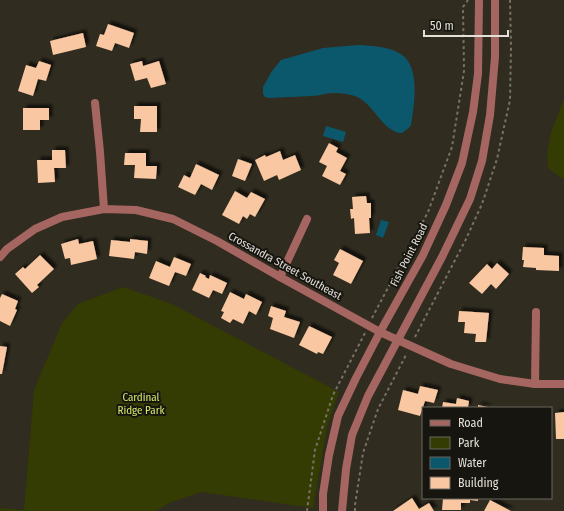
<svg xmlns="http://www.w3.org/2000/svg" width="564" height="511" viewBox="0 0 564 511" font-family="'Fira Sans Condensed',sans-serif">
  <style>
    .green { fill: #343c03 }
    .water { fill: #0b586d }
    .building { fill: #f9c7a1; filter: url(#shadow) }
    .lines { fill: none; stroke-linecap: round; stroke-linejoin: round }
    .path { stroke: #767267; stroke-width: 2; stroke-dasharray: 3 3; stroke-linecap: butt }
    .minor { stroke: #a56560; stroke-width: 8 }
    .tertiary { stroke: #a56560; stroke-width: 8 }
    .labels { text-anchor: middle; dominant-baseline: central; stroke-width: 4; stroke-linejoin: round; paint-order: stroke }
    .street-label { font-size: 11px; fill: #e3e0d8; stroke: #16150f }
    .park-label { font-size: 11px; fill: #d4ea68; stroke: #16150f }
  </style>
  <defs>
    <filter id="shadow"><feDropShadow dx="3.5" dy="-3.5" stdDeviation="1" flood-color="#0009"/></filter>
  </defs>
  <rect width="100%" height="100%" fill="#302c1f"/>
  <!-- green -->
  <g class="green">
    <path d="M564 99V179L560 177 548 168 547 154 551 133Z"/>
    <path d="M123 287 172 304 339 392 327 427 313 508 201 492 169 503 156 511H0V508L24 510 34 390 62 323 78 304Z"/>
  </g>
  <!-- water -->
  <g class="water">
    <path d="M358 45C372 46 390 46 402 55 418 66 415 96 413 112 412 116 412 121 411 125 409 128 405 131 402 133 383 133 373 102 355 96 345 93 334 92 324 94 320 95 316 96 312 96 298 97 283 97 269 98L265 97 263 94V87L272 71 281 60 323 48Z"/>
    <path d="M326 126 346 132 343 142 323 136Z"/>
    <path d="M381 220 389 222 383 238 376 235Z"/>
  </g>
  <!-- building -->
  <g class="building">
    <path d="M108 24 134 33 129 48 115 43 112 51 96 46 100 34 104 35Z"/>
    <path d="M83 33 86 47 53 55 50 41Z"/>
    <path d="M39 61 51 65 46 81 38 79 33 96 18 91 26 65 36 68Z"/>
    <path d="M142 61 143 66 159 61 166 84 151 88 147 78 135 81 130 64Z"/>
    <path d="M134 106H157V132H140L141 119H134Z"/>
    <path d="M23 108H49V120H40V130H23Z"/>
    <path d="M329 143 338 148 336 152 347 158 340 171 346 174 340 185 322 176 327 166 319 162Z"/>
    <path d="M52 150H65L66 168H54L55 182 38 183 37 160H52Z"/>
    <path d="M280 151 283 160 295 155 301 170 279 180 277 175 264 181 255 160 265 155 266 157Z"/>
    <path d="M125 153H146V166H157L156 179 134 178 135 165H124Z"/>
    <path d="M238 159 252 164 245 181 232 176Z"/>
    <path d="M196 164 219 175 212 190 201 184 195 195 178 187 184 175 190 178Z"/>
    <path d="M235 191 247 198 251 192 265 199 255 217 250 214 247 219 243 216 239 224 222 215Z"/>
    <path d="M366 196 367 203H371V218H369L370 233 355 234 354 218 351 219 350 209H353L352 197Z"/>
    <path d="M78 239 79 244 93 241 97 259 71 265 70 258 65 259 61 244Z"/>
    <path d="M130 239 148 241 147 254 135 252 134 259 109 256 111 240 130 242Z"/>
    <path d="M523 247 544 248V255L559 256V271L536 270V268L523 267 524 260H522Z"/>
    <path d="M340 249 363 261 351 284 333 275 339 263 334 260Z"/>
    <path d="M40 255 54 269 37 285 39 287 32 293 15 274 23 267 25 269Z"/>
    <path d="M174 257 191 264 186 276 175 272 169 286 149 278 156 261 170 267Z"/>
    <path d="M497 263 509 274 496 289 491 284 482 294 469 283 487 264 492 269Z"/>
    <path d="M200 273 206 276 205 277 209 279 210 275 227 283 222 294 213 290 209 298 192 290Z"/>
    <path d="M230 292 244 299 246 294 262 302 256 315 249 311 243 324 233 319 230 323 221 318 224 312 221 311Z"/>
    <path d="M2 294 18 301 15 309 17 310 10 326 0 321V298Z"/>
    <path d="M271 306 286 311 284 317 300 322 294 338 270 329 273 318 268 316Z"/>
    <path d="M459 311 489 313 486 342H475L476 334 464 333 465 322H458Z"/>
    <path d="M309 326 332 337 323 354 318 352 317 354 299 345Z"/>
    <path d="M0 346 7 347 2 374H0Z"/>
    <path d="M420 386 438 390 434 403 425 401 420 416 398 410 403 390 418 394Z"/>
    <path d="M457 398 469 401 468 408H442L443 402 456 404Z"/>
    <path d="M478 405 488 407V408H478Z"/>
    <path d="M564 412V439H556L555 413Z"/>
    <path d="M412 498 419 509 429 503 434 511H393Z"/>
    <path d="M443 498H478V501L470 500V503H461V510H442Z"/>
    <path d="M490 500 511 511H484Z"/>
  </g>
  <g class="lines">
    <!-- path -->
    <g class="path">
      <path d="M372 318 428 212 452 147 464 71 463 7 468 0"/>
      <path d="M415 337 466 239 482 204 497 159 510 100 511 48 510 0"/>
      <path d="M307 511 315 450 333 395 365 333"/>
      <path d="M355 511V505L363 453 378 409 407 353"/>
    </g>
    <!-- minor -->
    <g class="minor">
      <path d="M95 103 100 152 104 209"/>
      <path d="M0 257 7 249 35 229 62 217 104 209 136 210 173 219 217 241 280 277 380 332 451 364 500 379 535 384H564"/>
      <path d="M280 277 307 219"/>
      <path d="M535 384 536 312"/>
    </g>
    <!-- tertiary -->
    <g class="tertiary">
      <path d="M323 511V494L329 455 338 416 356 378 380 332 423 255 446 205 462 163 473 112 478 74 479 0"/>
      <path d="M342 511 346 469 352 435 368 396 442 257 470 199 482 161 490 115 495 57V0"/>
    </g>
  </g>
  <g class="labels">
    <!-- street labels -->
    <g class="street-label">
      <text transform="translate(409 255) rotate(-63)">Fish Point Road</text>
      <text transform="translate(285 266) rotate(29)">Crossandra Street Southeast</text>
    </g>
    <!-- park labels -->
    <g class="park-label">
      <text x="141" y="397">Cardinal<tspan x="141" dy="13">Ridge Park</tspan></text>
    </g>
  </g>
  <!-- legend -->
  <rect x="422" y="407" width="130" height="92" fill="#16150f" stroke="#68665f"/>
  <rect x="430" y="420" width="20" height="6" fill="#a56560" stroke="#68665f"/>
  <text x="458" y="427" font-size="12" fill="#e3e0d8">Road</text>
  <rect x="430" y="437" width="20" height="12" fill="#343c03" stroke="#68665f"/>
  <text x="458" y="447" font-size="12" fill="#e3e0d8">Park</text>
  <rect x="430" y="457" width="20" height="12" fill="#0b586d" stroke="#68665f"/>
  <text x="458" y="467" font-size="12" fill="#e3e0d8">Water</text>
  <rect x="430" y="477" width="20" height="12" fill="#f9c7a1" stroke="#68665f"/>
  <text x="458" y="487" font-size="12" fill="#e3e0d8">Building</text>
  <!-- scale -->
  <path d="M424 30v6h84v-6" fill="none" stroke="#e3e0d8" stroke-width="2"/>
  <text x="430" y="30" font-size="12" fill="#e3e0d8" stroke="#16150f" stroke-width="3" paint-order="stroke">50 m</text>
</svg>
